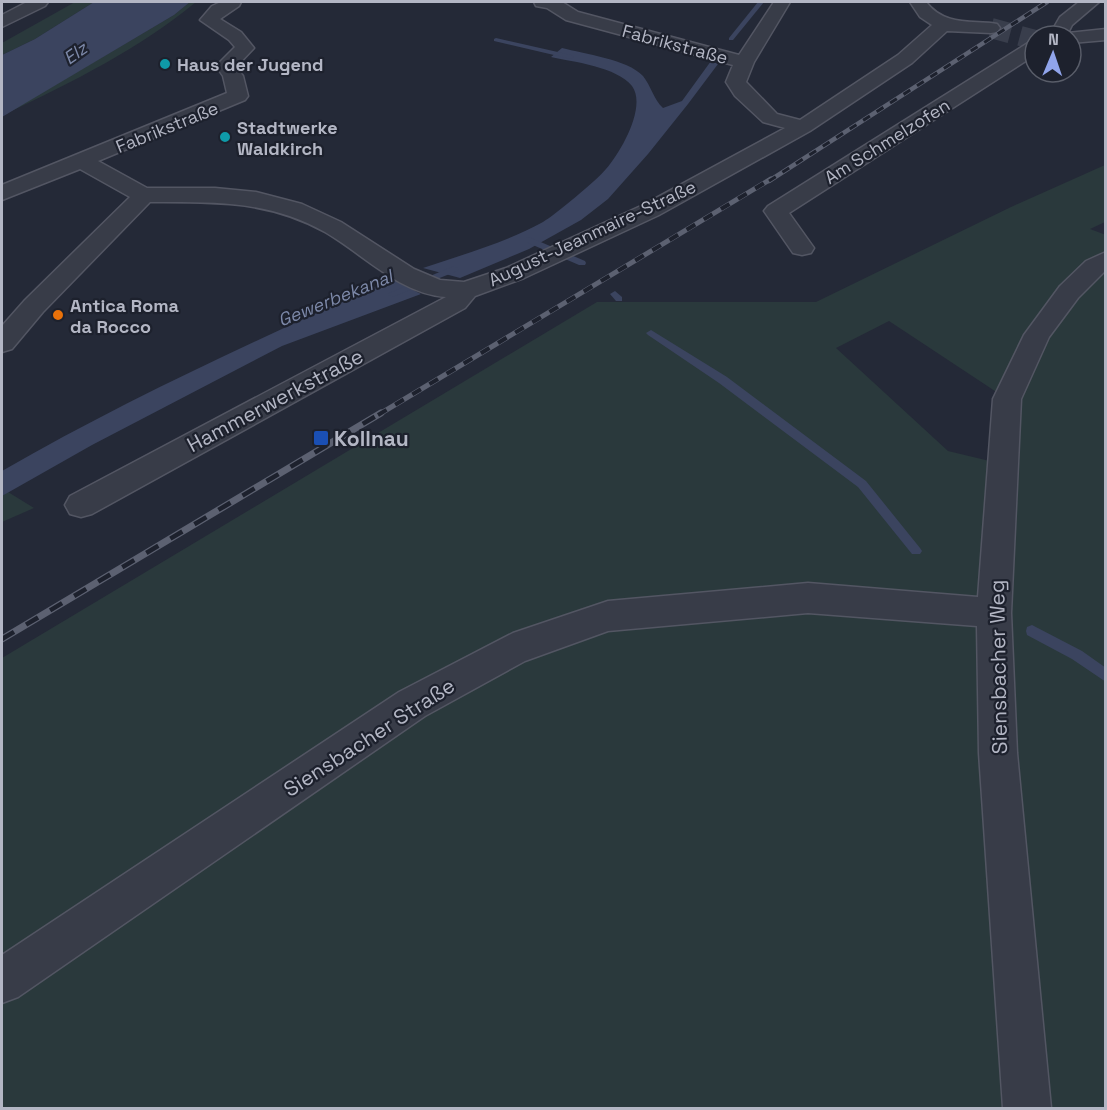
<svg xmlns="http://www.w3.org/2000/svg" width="1107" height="1110" viewBox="0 0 1107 1110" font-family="'Space Grotesk',sans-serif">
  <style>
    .green { fill: #2a393c; fill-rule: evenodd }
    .water { fill: #3b445f }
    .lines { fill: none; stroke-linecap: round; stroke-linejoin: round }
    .stream { fill: #3b445f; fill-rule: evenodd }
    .minor-tunnel { stroke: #393e4c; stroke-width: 20; stroke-dasharray: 20 10; stroke-linecap: butt }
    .minor-casing { stroke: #535663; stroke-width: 3 }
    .minor { fill: #383c48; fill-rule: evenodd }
    .rail-far2-casing { stroke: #5c6171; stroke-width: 4.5 }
    .rail-far1-casing { stroke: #5c6171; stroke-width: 5 }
    .rail-casing { stroke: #5c6171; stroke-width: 7 }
    .rail-far2 { stroke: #1d212d; stroke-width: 3; stroke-dasharray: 8; stroke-linecap: butt }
    .rail-far1 { stroke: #1d212d; stroke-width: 4; stroke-dasharray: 10; stroke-linecap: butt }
    .rail { stroke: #1d212d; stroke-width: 4.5; stroke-dasharray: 14; stroke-linecap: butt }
    .culture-dot { fill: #0f9aa8; stroke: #1d212d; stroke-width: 2 }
    .food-dot { fill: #e8710a; stroke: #1d212d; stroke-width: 2 }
    .transit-dot { fill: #1a4fb4; stroke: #1d212d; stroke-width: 2 }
    .labels { text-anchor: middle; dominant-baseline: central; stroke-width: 4.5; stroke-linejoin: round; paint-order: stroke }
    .far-street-label { font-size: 18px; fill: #b3b6c4; stroke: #1d212d }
    .far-water-label { font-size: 18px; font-style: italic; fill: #7d89a9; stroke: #1d212d }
    .far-poi-label { font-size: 18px; font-weight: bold; fill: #b3b6c4; stroke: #1d212d; text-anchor: start }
    .street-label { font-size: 21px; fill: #b3b6c4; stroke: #1d212d }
    .poi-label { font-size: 21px; font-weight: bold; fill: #b3b6c4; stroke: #1d212d; text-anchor: start }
  </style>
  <rect width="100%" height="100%" fill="#242937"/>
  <!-- green -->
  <g class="green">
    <path d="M75 2H94L35 39 2 55V43Z"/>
    <path d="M190 2H196C140 48 73 82 7 113L174 15Z"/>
    <path d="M1105 165V222L1090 229 1106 235 1105 1108H2V658L597 302H816L1011 207ZM889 321 1007 399 1002 464 948 451 836 348Z"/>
    <path d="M8 492 34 508 2 522V496Z"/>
  </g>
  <!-- water -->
  <g class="water">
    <path d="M94 2H190L174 15 2 117V55L35 39Z"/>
    <path d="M562 48C584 54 627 59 643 76 651 86 654 100 663 108L682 101 711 61 718 64 688 104 648 154 608 199 581 220 529 249 460 278 423 268C464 254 505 243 543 222 555 215 597 180 606 169 621 152 647 106 632 86 617 67 574 62 551 57Z"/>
    <path d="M392 279 421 294 282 346 92 445 2 496V471C127 399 259 339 392 279Z"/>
  </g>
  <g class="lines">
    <!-- stream -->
    <g class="stream">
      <path d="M758 2H764L733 40H729V38Z"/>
      <path d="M496 38 571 55 574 57 571 59 494 41V39Z"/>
      <path d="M529 237 585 261 586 263 585 265H579L526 242V238Z"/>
      <path d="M454 266 459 269 457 271 395 296 392 297 387 294Z"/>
      <path d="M615 291 622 297V301H616L610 294Z"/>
      <path d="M651 330 727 377 866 481 920 548 922 551 920 554H912L858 487 719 383 648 335 646 333Z"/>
      <path d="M1032 625 1082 651 1106 668V682L1072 659 1027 635 1026 631 1027 627Z"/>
    </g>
    <!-- minor-tunnel -->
    <path class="minor-tunnel" d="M991 28 1035 40"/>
    <!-- minor casing -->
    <g class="minor-casing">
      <g id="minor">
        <path d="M27 2H48L45 6 2 27V15Z"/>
        <path d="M221 2H241L239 6 220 19 241 32 254 48 236 67 243 76 248 96 245 100 98 161 147 188H215L256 192 302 204 341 222 414 269 440 280 464 282 506 268 643 205 785 128 763 122 735 96 726 82 733 65 566 20 547 8 536 6 534 2H562L578 12 739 55 774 2H790L754 62 746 82 777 114 800 120 898 55 932 25 920 17 910 2H926C943 24 966 21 991 23L997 24 1000 28 997 32 991 33 947 31 912 63 810 131 659 215 524 278 475 296 465 308 92 514 81 517 70 514 65 505 70 496 446 297C400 294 363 254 325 232 268 200 213 202 150 202L43 312 12 349 2 352V326L25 300 130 197 80 169 2 200V185L227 93 223 76 216 66 235 47 229 40 200 20 212 6Z"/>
        <path d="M1079 2H1099L1072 25 1068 33 1106 29V40L1071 43V36H1049L1060 17Z"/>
        <path d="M1035 41V55L789 213 814 248 811 253 802 255 793 253 764 211 768 206 1028 43Z"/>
        <path d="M1106 252V270L1078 298 1049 337 1021 399 1011 613 1017 753 1051 1108H1003L979 753 977 626 808 613 608 631 525 661 425 716 18 997 2 1003V955L399 692 513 633 608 601 808 583 978 597 993 399 1024 335 1060 286 1086 261Z"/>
      </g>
    </g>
    <!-- minor -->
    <use href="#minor" class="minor"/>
    <!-- rail-far2 casing -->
    <g class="rail-far2-casing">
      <path id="rail-far2" d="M769 181 1047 2"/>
    </g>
    <!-- rail-far1 casing -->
    <g class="rail-far1-casing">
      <path id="rail-far1" d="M378 415 771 179"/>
    </g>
    <!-- rail casing -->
    <g class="rail-casing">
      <path id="rail" d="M2 639 381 413"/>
    </g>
    <!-- rail-far2 -->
    <use href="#rail-far2" class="rail-far2"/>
    <!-- rail-far1 -->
    <use href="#rail-far1" class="rail-far1"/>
    <!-- rail -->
    <use href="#rail" class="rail"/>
  </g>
  <!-- markers -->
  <g class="culture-dot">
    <circle cx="165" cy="64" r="6"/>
    <circle cx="225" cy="137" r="6"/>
  </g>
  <circle class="food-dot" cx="58" cy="315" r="6"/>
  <rect class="transit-dot" x="313" y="430" width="16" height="16" rx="3"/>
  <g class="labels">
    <!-- far-street labels -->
    <g class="far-street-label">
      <text transform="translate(675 44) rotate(15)">Fabrikstraße</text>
      <text transform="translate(167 127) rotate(-22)">Fabrikstraße</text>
      <text transform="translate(887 141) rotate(-32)">Am Schmelzofen</text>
      <text transform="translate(592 233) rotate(-25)">August-Jeanmaire-Straße</text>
    </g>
    <!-- far-water labels -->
    <g class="far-water-label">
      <text transform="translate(75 53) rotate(-35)">Elz</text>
      <text transform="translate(335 298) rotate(-22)">Gewerbekanal</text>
    </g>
    <!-- far-poi labels -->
    <g class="far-poi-label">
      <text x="177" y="64">Haus der Jugend</text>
      <text x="237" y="127">Stadtwerke<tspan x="237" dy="21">Waldkirch</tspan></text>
      <text x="70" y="305">Antica Roma<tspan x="70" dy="21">da Rocco</tspan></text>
    </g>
    <!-- street labels -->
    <g class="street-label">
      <text transform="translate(275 400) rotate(-28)">Hammerwerkstraße</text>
      <text transform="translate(998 667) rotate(-91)">Siensbacher Weg</text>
      <text transform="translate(369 737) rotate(-33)">Siensbacher Straße</text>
    </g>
    <!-- poi labels -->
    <g class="poi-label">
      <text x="334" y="438">Kollnau</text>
    </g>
  </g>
  <!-- border -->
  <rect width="1107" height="1110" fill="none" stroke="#b3b6c4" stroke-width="6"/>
  <!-- north arrow -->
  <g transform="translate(1053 54) rotate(2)"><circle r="28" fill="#1d212d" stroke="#595d69" stroke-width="1.5"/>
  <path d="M0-4.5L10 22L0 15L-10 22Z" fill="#90a4eb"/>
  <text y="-9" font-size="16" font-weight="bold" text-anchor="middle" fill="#b3b6c4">N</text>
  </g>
</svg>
